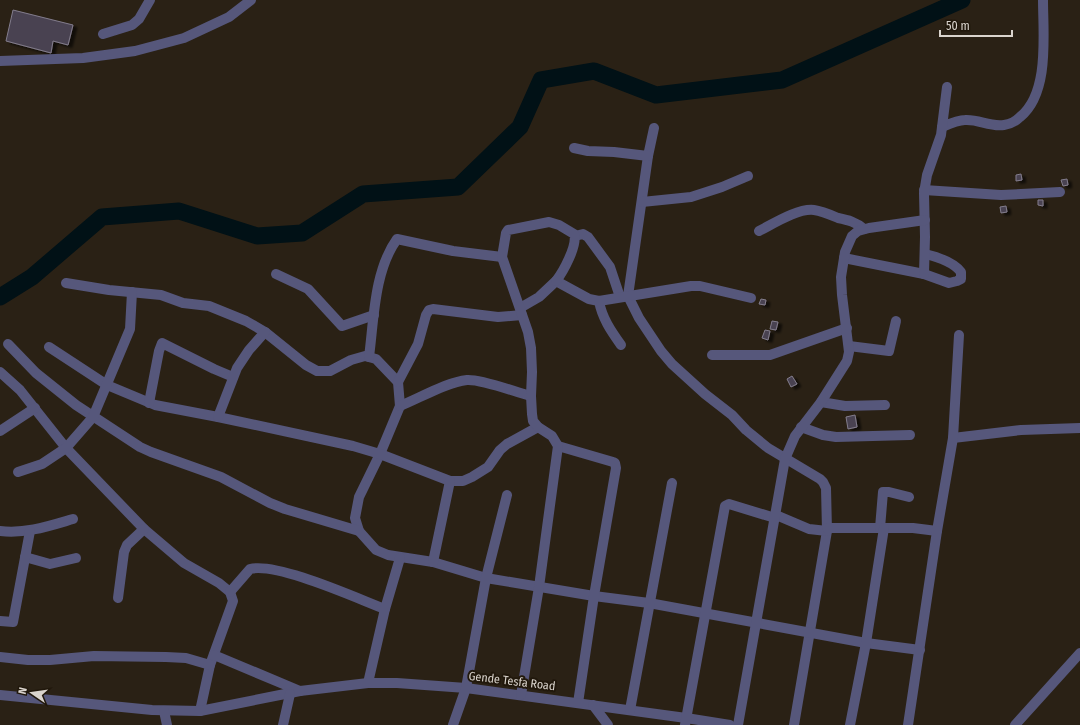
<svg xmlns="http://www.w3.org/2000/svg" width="1080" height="725" viewBox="0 0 1080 725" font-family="'Fira Sans Condensed',sans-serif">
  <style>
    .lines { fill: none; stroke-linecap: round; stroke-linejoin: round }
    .river { stroke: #011116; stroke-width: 17 }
    .building { fill: #494351; stroke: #837d8d; filter: url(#shadow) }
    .minor { stroke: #56577b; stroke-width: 10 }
    .labels { text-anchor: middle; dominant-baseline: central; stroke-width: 4; stroke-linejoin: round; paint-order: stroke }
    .street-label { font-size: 12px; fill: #dad4cd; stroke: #21180c }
  </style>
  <defs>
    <filter id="shadow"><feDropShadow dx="4" dy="2.5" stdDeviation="1" flood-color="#0009"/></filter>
  </defs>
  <rect width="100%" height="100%" fill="#2a2115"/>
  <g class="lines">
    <!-- river -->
    <path class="river" d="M0 297 32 277 102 217 179 211 257 236 302 233 363 194 458 187 520 127 541 80 594 71 656 95 782 80 962 0"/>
  </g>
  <!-- building -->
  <g class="building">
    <path d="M13 10 73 25 68 45 53 41 51 53 6 41Z"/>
    <path d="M1021 174 1022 180 1016 181V175Z"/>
    <path d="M1067 179 1068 185 1063 186 1061 180Z"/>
    <path d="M1038 200H1043V206L1038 205Z"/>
    <path d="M1006 206 1007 212 1001 213 1000 207Z"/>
    <path d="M761 299 766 300 765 305 759 304Z"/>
    <path d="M772 321 778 322 776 330 770 329Z"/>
    <path d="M765 330 770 331 768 340 762 338Z"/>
    <path d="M792 376 797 384 791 387 787 379Z"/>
    <path d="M855 415 857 427 848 429 846 417Z"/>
  </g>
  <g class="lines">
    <!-- minor -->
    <g class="minor">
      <path d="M103 34 132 25 139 19 150 0"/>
      <path d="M0 61 83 58 135 51 184 38 229 17 251 0"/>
      <path d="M942 127C949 124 958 120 965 120 979 119 989 127 1004 125 1011 124 1016 121 1020 117 1050 93 1043 34 1043 0"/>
      <path d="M654 128 648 156 628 296 639 318 661 351 672 364 705 394 732 415 746 430 768 448 820 479 823 482 826 488 827 531 794 725"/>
      <path d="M574 148 588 151 614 152 648 156"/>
      <path d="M924 190 1001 195 1060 192"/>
      <path d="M642 202 691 197 722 187 748 176"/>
      <path d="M759 231C773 224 798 208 814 210 822 211 831 215 838 218 848 220 856 222 864 229"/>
      <path d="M575 236 583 234 588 237 610 267 620 297"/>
      <path d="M844 258 924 274 949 283 957 281 961 279V272C953 262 938 257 925 254"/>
      <path d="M276 274 308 289 342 326 374 315"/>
      <path d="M924 274 925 237 924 193 927 175 941 135 947 87"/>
      <path d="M66 283 109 290 161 295 183 303 209 306 246 321 265 332 306 365 317 371H330L351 360 365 356 376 359 398 382 400 406 380 454 359 497 355 518 359 531"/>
      <path d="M599 301C602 318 611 331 621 345"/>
      <path d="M520 308 539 297 556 281 589 299 599 301 691 286H700L751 298"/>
      <path d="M8 344 36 373 76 405 140 447 151 452 221 477 270 503 285 509 359 531 376 550 388 555 433 562 486 578 594 596 649 603 866 643 920 650"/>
      <path d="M849 346 889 351 896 321"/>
      <path d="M49 347 107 385 155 405 218 417 353 446 380 454 450 481H463L472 477 488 467 500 450 507 444 538 427"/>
      <path d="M712 355H770L847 328"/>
      <path d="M369 357C374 319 374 271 397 239L453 251 502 257"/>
      <path d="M0 372 20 390 66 448 144 529 184 563 219 583 230 592 233 601 210 665 200 711"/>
      <path d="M398 382 418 344 426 315 429 310 433 309 498 317 522 315"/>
      <path d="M821 402 845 406 885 405"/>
      <path d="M149 403 159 351 162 343 214 369 233 377"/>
      <path d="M400 406C420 398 447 382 467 380 482 379 515 392 531 396"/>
      <path d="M218 417 237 368 249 350 265 332"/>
      <path d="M801 427 823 435 836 437 910 435"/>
      <path d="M0 431 35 408"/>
      <path d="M953 438 1021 430 1080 428"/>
      <path d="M558 446 613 462 615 463 616 468 594 596 578 703"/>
      <path d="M18 472 42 464 66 448 93 417 130 329 132 292"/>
      <path d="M776 515 809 529 827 531"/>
      <path d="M827 528H913L937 531"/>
      <path d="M880 528 883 492H889L909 497"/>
      <path d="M0 531C26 534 49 526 73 519"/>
      <path d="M25 557 50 564 76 558"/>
      <path d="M433 562 450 481"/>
      <path d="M230 592 250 569C277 562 356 598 385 609"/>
      <path d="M118 598 124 552 127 545 144 529"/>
      <path d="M0 621 13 622 30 531"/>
      <path d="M214 655 300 691"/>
      <path d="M0 657 28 660H50L94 656 166 657 186 658 210 665"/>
      <path d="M368 683 385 609 400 558"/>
      <path d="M0 695 152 710 200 711 300 691 368 683H397L466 688 686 718 730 725"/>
      <path d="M521 695 539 587 558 446 552 436 538 427 533 421 532 414 531 396 532 372 531 348 528 332 502 257 506 233 508 230 549 222 559 225 574 234C578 245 563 272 556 281"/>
      <path d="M593 705 608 725"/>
      <path d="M630 710 672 483"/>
      <path d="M164 711 167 725"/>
      <path d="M283 725 290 694"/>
      <path d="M453 725 466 688 486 578 507 495"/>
      <path d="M685 725 725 506 729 504 775 518"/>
      <path d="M738 725 785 459 795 436 821 402 847 361 849 352 842 295 841 277 845 252 852 236 858 231 869 228 925 220"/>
      <path d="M850 725 866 643 884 528"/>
      <path d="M908 725 937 531 953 438 959 335"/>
      <path d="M1015 725 1080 653"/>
    </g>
  </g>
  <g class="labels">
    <!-- street labels -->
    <g class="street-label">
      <text transform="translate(512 681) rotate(7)">Gende Tesfa Road</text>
    </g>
  </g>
  <!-- north arrow -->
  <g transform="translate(32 693) rotate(283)" stroke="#21180c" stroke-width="3" paint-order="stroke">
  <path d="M0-3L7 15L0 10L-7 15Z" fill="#dad4cd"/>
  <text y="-6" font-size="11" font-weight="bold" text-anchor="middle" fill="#dad4cd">N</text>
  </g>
  <!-- scale -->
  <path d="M940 30v6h72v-6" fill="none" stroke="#dad4cd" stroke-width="2"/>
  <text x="946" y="30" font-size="12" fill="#dad4cd" stroke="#21180c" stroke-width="3" paint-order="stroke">50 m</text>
</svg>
